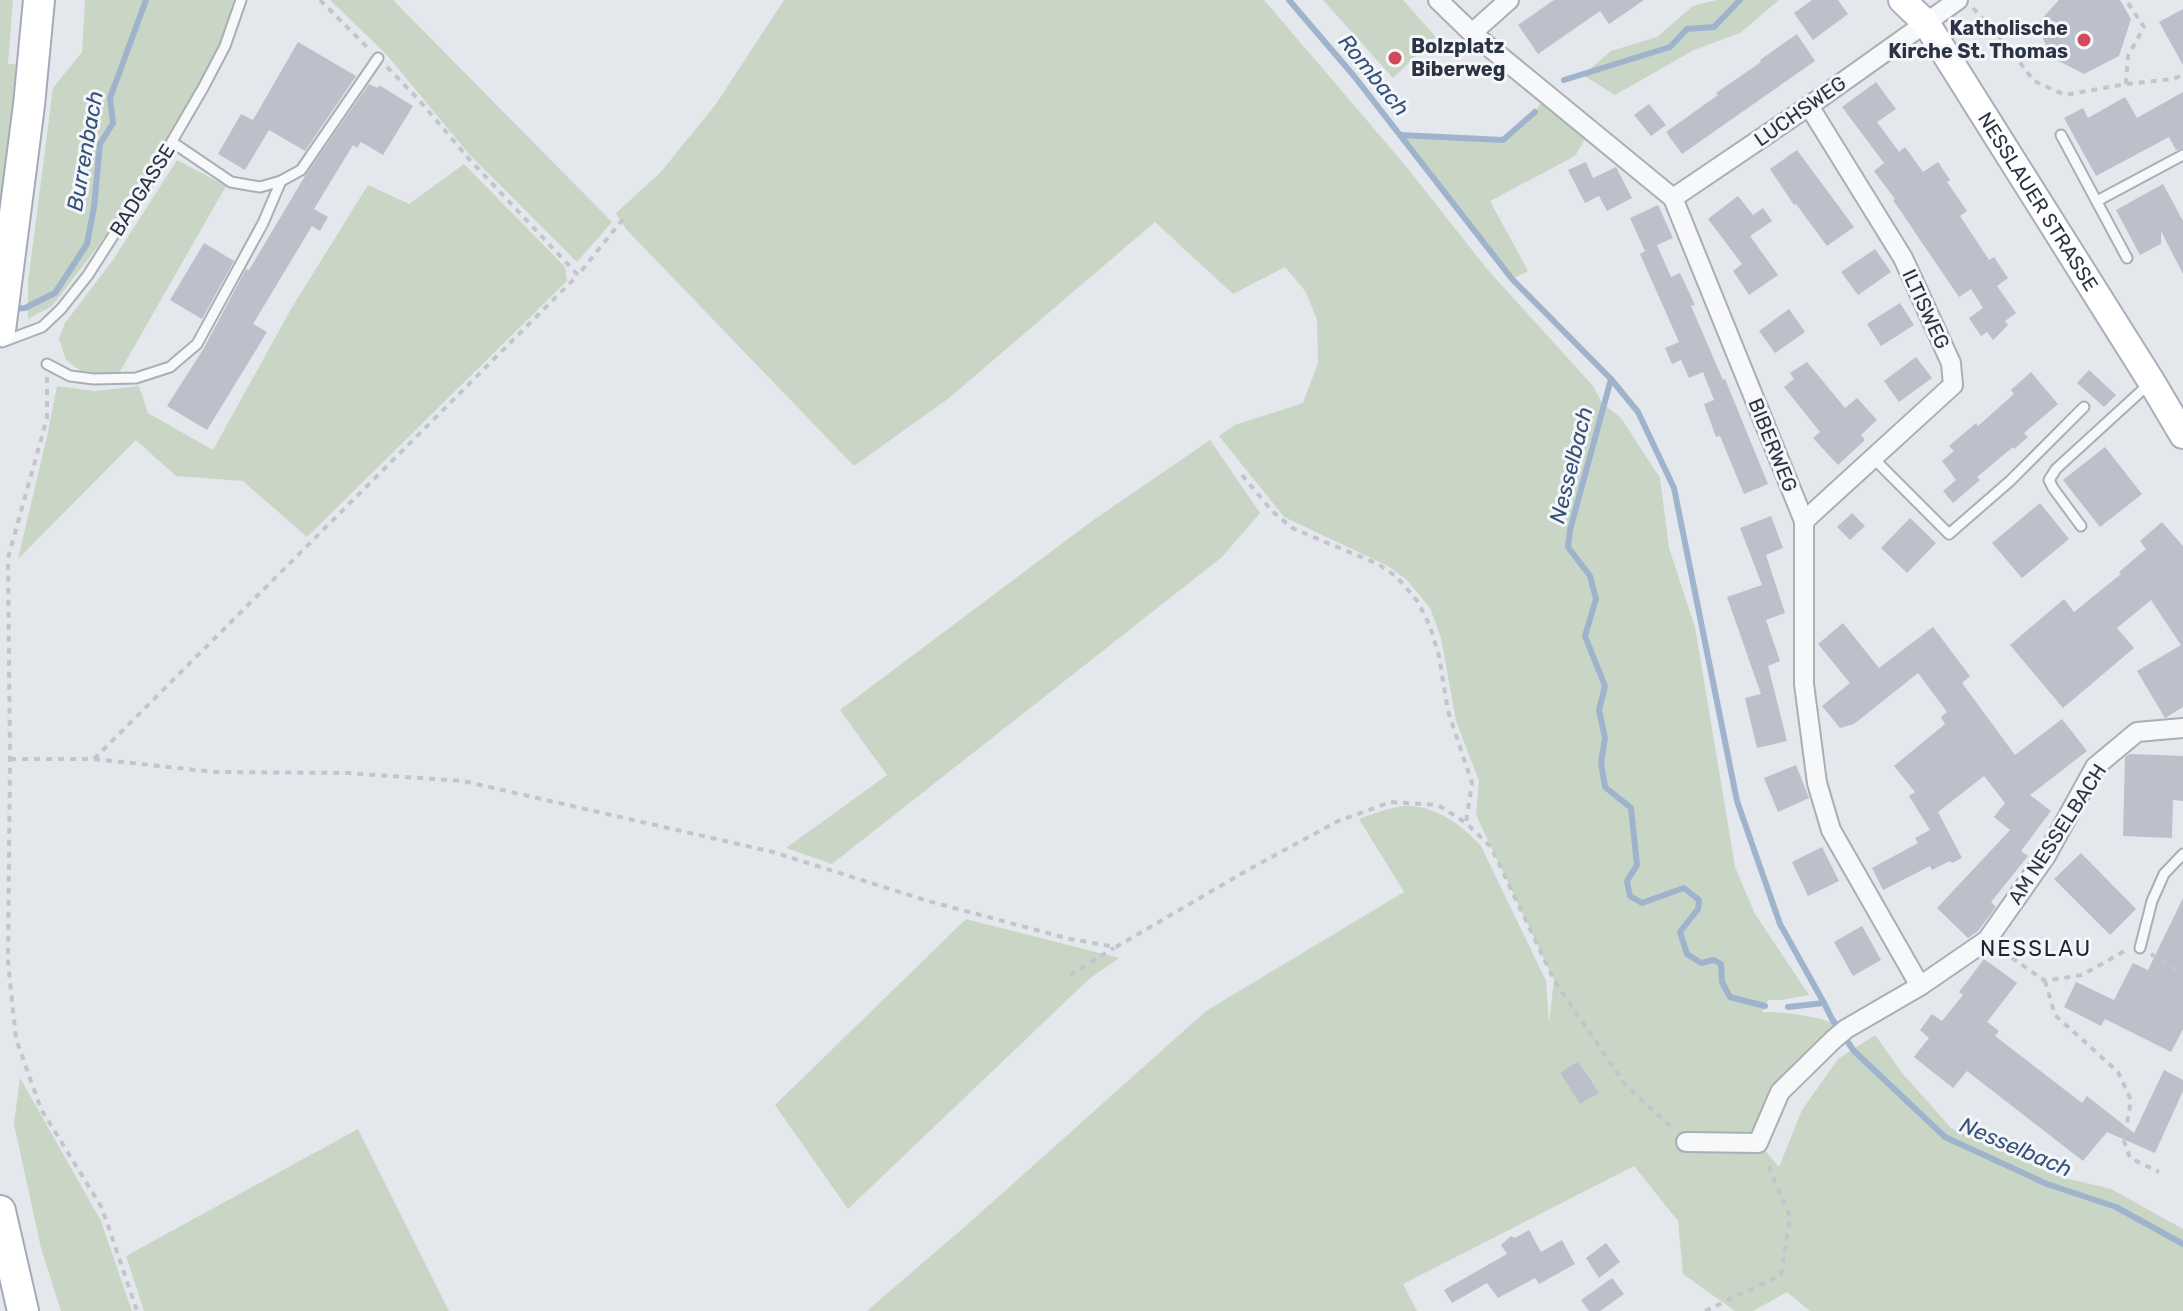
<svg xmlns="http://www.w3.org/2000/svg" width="2183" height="1311" viewBox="0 0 2183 1311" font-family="Rubik,sans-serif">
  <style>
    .green { fill: #c9d6c5; fill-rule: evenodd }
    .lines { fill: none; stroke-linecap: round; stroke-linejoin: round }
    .stream { stroke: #9fb4cc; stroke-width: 6 }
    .building { fill: #bbc0ca }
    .service-casing { stroke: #a9aeb7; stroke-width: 13 }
    .minor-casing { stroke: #a9aeb7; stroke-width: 22 }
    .secondary-casing { stroke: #a9aeb7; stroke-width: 30 }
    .primary-casing { stroke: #a3abb8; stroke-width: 34 }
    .path { stroke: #c2c5cb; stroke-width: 4; stroke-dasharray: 6 6; stroke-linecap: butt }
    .service { stroke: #f7f8fa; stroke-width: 9 }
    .minor { stroke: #f7f8fa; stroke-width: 18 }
    .secondary { stroke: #fff; stroke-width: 26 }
    .primary { stroke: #fff; stroke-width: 30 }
    .poi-dot { fill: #d1495b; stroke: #f4f6f9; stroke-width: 3 }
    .labels { text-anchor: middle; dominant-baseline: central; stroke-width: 6; stroke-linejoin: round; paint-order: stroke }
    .poi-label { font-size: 20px; font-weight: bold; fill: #2b3445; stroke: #f4f6f9; text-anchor: end }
    .street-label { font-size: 20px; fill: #2b3445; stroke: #f4f6f9 }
    .water-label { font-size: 22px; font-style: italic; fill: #34527a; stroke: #f4f6f9 }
    .neighbourhood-label { font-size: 22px; letter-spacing: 2px; fill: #1d2536; stroke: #f4f6f9 }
  </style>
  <rect width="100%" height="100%" fill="#e4e7ec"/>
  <!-- green -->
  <g class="green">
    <path d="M0 0H13L8 64H16L0 236Z"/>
    <path d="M85 0H235L224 39 172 136 96 249 52 306 28 319V282L53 88 82 52Z"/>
    <path d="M330 0H393L609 219 612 222 577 262 469 154 386 54Z"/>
    <path d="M784 0H1264L1405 165 1487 269 1593 386 1602 403 1621 418 1660 478 1669 548 1695 627 1735 867 1755 914 1809 995 1782 1000H1768L1762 1012C1790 1012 1810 1015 1836 1024L1787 1075 1759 1143 1779 1167 1802 1110 1838 1059 1875 1035 1903 1074 1951 1128 2057 1176 2111 1189 2183 1229V1311H1810L1787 1292 1753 1311H1735L1683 1274 1678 1221 1634 1166 1403 1284 1417 1311H867L969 1223 1206 1011 1404 892 1359 819C1373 814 1388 808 1403 806 1433 804 1462 825 1481 846L1546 981 1549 1022 1554 980 1476 815 1479 781 1456 721 1441 638 1430 608 1407 580 1388 566 1284 517 1219 436 1235 425 1303 403 1318 363 1317 320 1306 292 1285 267 1233 294 1155 222 949 398 854 466 626 229 616 213 660 173 716 104ZM1578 1061 1598 1093 1580 1104 1560 1073Z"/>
    <path d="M1323 0H1403L1436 37 1393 78Z"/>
    <path d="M1717 0H1779L1740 33 1694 50 1615 95 1583 75 1611 51 1657 37 1693 6Z"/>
    <path d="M1547 94 1590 130 1575 156 1490 201 1528 271 1512 279 1400 135 1503 140 1535 112Z"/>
    <path d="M177 160 226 186 118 375 81 371 66 360 59 339 65 323 113 260Z"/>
    <path d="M464 164 565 267 567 281 307 537 243 481 176 476 136 440 18 559 48 432 57 386 95 391 139 386 148 413 213 450 291 309 368 185 409 204Z"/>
    <path d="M1210 440 1260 513 1222 557 832 864 786 848 887 775 840 710 1092 521Z"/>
    <path d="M966 919 1119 958 1089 979 848 1209 775 1105Z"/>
    <path d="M20 1078 101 1221 132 1311H61L41 1248 14 1124Z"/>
    <path d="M358 1129 449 1311H144L126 1256Z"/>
  </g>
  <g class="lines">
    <!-- stream -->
    <g class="stream">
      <path d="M1289 0 1354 76 1512 279 1611 379 1570 530 1568 547 1590 576 1596 599 1585 636 1605 686 1599 710 1605 738 1601 763 1605 787 1631 808 1637 865 1627 881 1630 896 1642 903 1684 888 1699 900 1698 909 1680 932 1687 954 1701 963 1714 960 1721 964 1722 982 1730 997 1765 1006"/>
      <path d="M1564 80 1670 47 1687 29 1714 27 1740 0"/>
      <path d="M1400 135 1503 140 1535 112"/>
      <path d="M12 309 25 308 55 293 87 244 94 207 100 144 113 123 110 98 146 0"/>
      <path d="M1611 379 1638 412 1674 488 1737 801 1780 924 1824 1003"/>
      <path d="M1788 1007 1824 1003 1832 1019 1854 1051 1945 1137 2047 1184 2116 1207 2183 1244"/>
    </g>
  </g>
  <!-- building -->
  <g class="building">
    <path d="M1554 0H1644L1609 24 1600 11 1538 54 1518 25Z"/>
    <path d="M1812 0H1838L1848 14 1813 40 1794 13Z"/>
    <path d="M2059 0H2120L2131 19 2119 56 2084 74 2051 57 2037 24Z"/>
    <path d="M2183 9V65L2159 22Z"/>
    <path d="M1797 34 1815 61 1682 154 1666 132 1718 95 1716 93 1761 62 1760 60Z"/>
    <path d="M298 42 356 76 305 151 269 130 245 170 218 154 241 114 253 120Z"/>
    <path d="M1876 82 1896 109 1877 122 1899 152 1905 147 1923 172 1938 162 1950 180 1947 182 1967 211 1960 216 1989 260 1994 257 2008 278 1997 286 2016 313 2005 321 2008 325 1993 340 1987 332 1981 336 1969 318 1983 308 1971 289 1959 297 1893 200 1895 199 1874 171 1884 163 1842 107Z"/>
    <path d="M369 84 378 88 379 85 413 106 383 155 361 142 357 148 353 145 314 209 328 217 320 231 312 226 253 324 267 332 207 430 167 406 204 348 246 269 249 270 305 176Z"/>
    <path d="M2183 92V148L2176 150 2169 137 2096 176 2064 118 2083 108 2088 118 2125 97 2137 118Z"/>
    <path d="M1649 104 1666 125 1651 136 1634 115Z"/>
    <path d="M1797 150 1854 227 1827 246 1796 204 1794 205 1770 169Z"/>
    <path d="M1586 162 1593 178 1616 167 1632 198 1607 211 1599 196 1585 203 1568 170Z"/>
    <path d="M2163 184 2183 221V274L2161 231V244L2140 255 2116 210Z"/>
    <path d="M1738 196 1753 215 1763 208 1772 221 1750 236 1778 275 1749 295 1733 271 1742 264 1708 219Z"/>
    <path d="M1658 205 1673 238 1657 245 1671 277 1680 273 1695 305 1691 306 1723 380 1725 379 1768 484 1744 494 1720 436 1716 437 1704 404 1714 400 1703 372 1689 378 1681 360 1672 364 1665 348 1679 342 1640 254 1647 250 1645 251 1630 218Z"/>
    <path d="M204 243 234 261 202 319 170 300Z"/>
    <path d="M1875 249 1891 272 1858 295 1841 272Z"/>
    <path d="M1900 303 1914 325 1881 346 1867 324Z"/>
    <path d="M1789 309 1805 332 1775 353 1759 331Z"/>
    <path d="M1916 357 1932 378 1899 402 1884 381Z"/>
    <path d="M1807 362 1845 408 1857 398 1877 420 1861 435 1865 440 1838 465 1813 438 1820 432 1784 387 1794 379 1790 373Z"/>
    <path d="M2089 370 2116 395 2104 407 2077 383Z"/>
    <path d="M2031 372 2058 404 2024 433 2028 437 2014 449 2013 447 1977 477 1980 480 1953 503 1943 491 1956 480 1942 461 1954 451 1949 446 1976 423 1978 426 2014 394 2011 390Z"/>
    <path d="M2105 447 2142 494 2100 527 2063 480Z"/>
    <path d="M2040 503 2069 539 2022 578 1992 543Z"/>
    <path d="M1852 513 1865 526 1850 540 1837 527Z"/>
    <path d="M1771 516 1783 548 1766 555 1785 613 1766 620 1780 661 1768 666 1787 741 1757 748 1745 698 1761 694 1727 597 1762 585 1740 528Z"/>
    <path d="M1910 518 1936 543 1907 573 1881 548Z"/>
    <path d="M2162 522 2183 546V707L2165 718 2137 671 2181 645 2151 600 2117 628 2134 648 2063 708 2010 645 2064 599 2074 612 2121 574 2119 572 2146 549 2140 541Z"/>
    <path d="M1843 623 1879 668 1933 627 1970 676 1962 683 2015 755 2062 719 2087 751 2030 795 2051 811 2021 851 2028 856 1991 902 1996 907 1978 931 1968 938 1937 908 2012 828 2010 830 1994 817 2005 803 1984 776 1938 812 1962 858 1952 863 1950 861 1932 870 1930 866 1883 890 1872 868 1918 843 1915 838 1930 830 1909 796 1915 792 1894 766 1945 724 1941 717 1947 712 1918 673 1854 724 1840 728 1822 706 1850 683 1818 644Z"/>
    <path d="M2130 754 2183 756V801L2173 800 2172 838 2123 836 2125 757Z"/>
    <path d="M1796 765 1809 798 1778 812 1764 778Z"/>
    <path d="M1822 847 1839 881 1808 896 1792 862Z"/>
    <path d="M2081 853 2136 909 2110 935 2054 879Z"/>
    <path d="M2183 898V1029L2171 1052 2105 1019 2101 1026 2064 1007 2076 982 2114 1000 2133 963 2148 970Z"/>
    <path d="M1862 926 1881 960 1853 976 1834 942Z"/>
    <path d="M1984 959 2017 983 1987 1022 1999 1031 1995 1036 2082 1103 2087 1096 2134 1133 2164 1070 2183 1080V1091L2155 1153 2107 1132 2083 1161 1967 1071 1953 1088 1914 1057 1929 1038 1920 1030 1932 1014 1942 1021 1963 995 1959 992Z"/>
    <path d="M1578 1061 1599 1093 1580 1104 1560 1073Z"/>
    <path d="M1529 1230 1541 1252 1562 1240 1575 1264 1539 1284 1535 1278 1498 1298 1487 1283 1452 1303 1444 1290 1507 1254 1501 1245 1511 1236 1515 1238Z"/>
    <path d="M1606 1243 1620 1262 1599 1278 1586 1258Z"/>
    <path d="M1612 1278 1624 1294 1600 1311H1589L1581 1300Z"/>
  </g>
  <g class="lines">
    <!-- service casing -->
    <g class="service-casing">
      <g id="service">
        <path d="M2061 135 2127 258"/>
        <path d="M172 142 231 182 260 187 281 181"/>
        <path d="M2097 201 2183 155"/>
        <path d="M2 342 42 327 61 309 88 275 157 167 203 88 225 46 241 0"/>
        <path d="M47 364 70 376 94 379 136 378 170 367 197 344 263 223 281 181 301 170 378 58"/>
        <path d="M1873 458 1949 534 2010 481 2084 407"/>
        <path d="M2081 526 2053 488 2049 480 2056 469 2149 384"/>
        <path d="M2140 948 2152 901 2164 874 2183 854"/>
      </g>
    </g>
    <!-- minor casing -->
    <g class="minor-casing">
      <g id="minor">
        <path d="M1438 0 1472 33 1673 198 1804 521V684L1817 783 1831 830 1920 986"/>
        <path d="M1472 33 1509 0"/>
        <path d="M1673 198 1809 106 1958 0"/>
        <path d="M1804 521 1953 385 1951 363 1903 258 1809 106"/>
        <path d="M1686 1142 1758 1143 1780 1092 1834 1039 1846 1029 1920 986 1987 940 2046 856 2095 767 2137 732 2183 728"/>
      </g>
    </g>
    <!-- secondary casing -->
    <g class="secondary-casing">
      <g id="secondary">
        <path id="s1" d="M1902 0 1926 23 2151 381 2183 435"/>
      </g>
    </g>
    <!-- primary casing -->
    <g class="primary-casing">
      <g id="primary">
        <path d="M0 330 29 105 39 0"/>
        <path d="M0 1211 23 1311"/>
      </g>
    </g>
    <!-- path -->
    <g class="path">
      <path d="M320 0 369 49"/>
      <path d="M1973 8 2006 44 2034 81 2065 95 2126 84 2173 79 2183 75"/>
      <path d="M387 67 419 100 470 160 578 275 623 219"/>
      <path d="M2126 84 2128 56 2144 27 2126 0"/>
      <path d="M47 377V418L8 558 10 759 8 962 16 1039 41 1109 102 1208 137 1311"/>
      <path d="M1242 475 1272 511 1292 528 1378 564 1397 577 1418 602 1430 626 1439 656 1448 711 1472 783 1466 823"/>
      <path d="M10 759H94L215 772 348 773 463 781 773 852 928 901 1070 939 1116 947 1246 871 1338 821 1391 802 1438 805 1466 823 1491 847 1554 980 1624 1083 1673 1129"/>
      <path d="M94 759 578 275"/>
      <path d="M2002 951 2045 981 2082 975 2128 949"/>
      <path d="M2151 954 2183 974"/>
      <path d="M1070 975 1114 948"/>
      <path d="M2045 981 2055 1015 2118 1072 2131 1100 2124 1141 2130 1158 2159 1172"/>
      <path d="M1705 1311 1781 1275 1790 1217 1766 1160"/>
    </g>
    <!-- service -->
    <use href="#service" class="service"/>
    <!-- minor -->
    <use href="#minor" class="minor"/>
    <!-- secondary -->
    <use href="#secondary" class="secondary"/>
    <!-- primary -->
    <use href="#primary" class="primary"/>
  </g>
  <!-- markers -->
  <g class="poi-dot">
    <circle cx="2084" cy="40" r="8"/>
    <circle cx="1395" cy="58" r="8"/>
  </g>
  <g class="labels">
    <!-- poi labels -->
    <g class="poi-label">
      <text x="2068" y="28">Katholische<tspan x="2068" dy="23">Kirche St. Thomas</tspan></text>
      <text x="1411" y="46" text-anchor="start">Bolzplatz<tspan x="1411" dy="23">Biberweg</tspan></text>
    </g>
    <!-- street labels -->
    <g class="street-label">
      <text transform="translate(1800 111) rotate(-35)">LUCHSWEG</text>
      <text transform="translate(142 190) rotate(-58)">BADGASSE</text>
      <text stroke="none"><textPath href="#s1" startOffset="244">NESSLAUER STRASSE</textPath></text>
      <text transform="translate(1926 309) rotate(65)">ILTISWEG</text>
      <text transform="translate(1773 445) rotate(68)">BIBERWEG</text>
      <text transform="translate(2057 834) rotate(-57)">AM NESSELBACH</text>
    </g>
    <!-- water labels -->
    <g class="water-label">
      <text transform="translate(1374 75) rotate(51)">Rombach</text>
      <text transform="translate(85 151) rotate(-80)">Burrenbach</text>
      <text transform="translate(1571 465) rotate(-76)">Nesselbach</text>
      <text transform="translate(2016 1147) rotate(23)">Nesselbach</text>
    </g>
    <!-- neighbourhood labels -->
    <g class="neighbourhood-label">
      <text x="2036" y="948">NESSLAU</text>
    </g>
  </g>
</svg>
